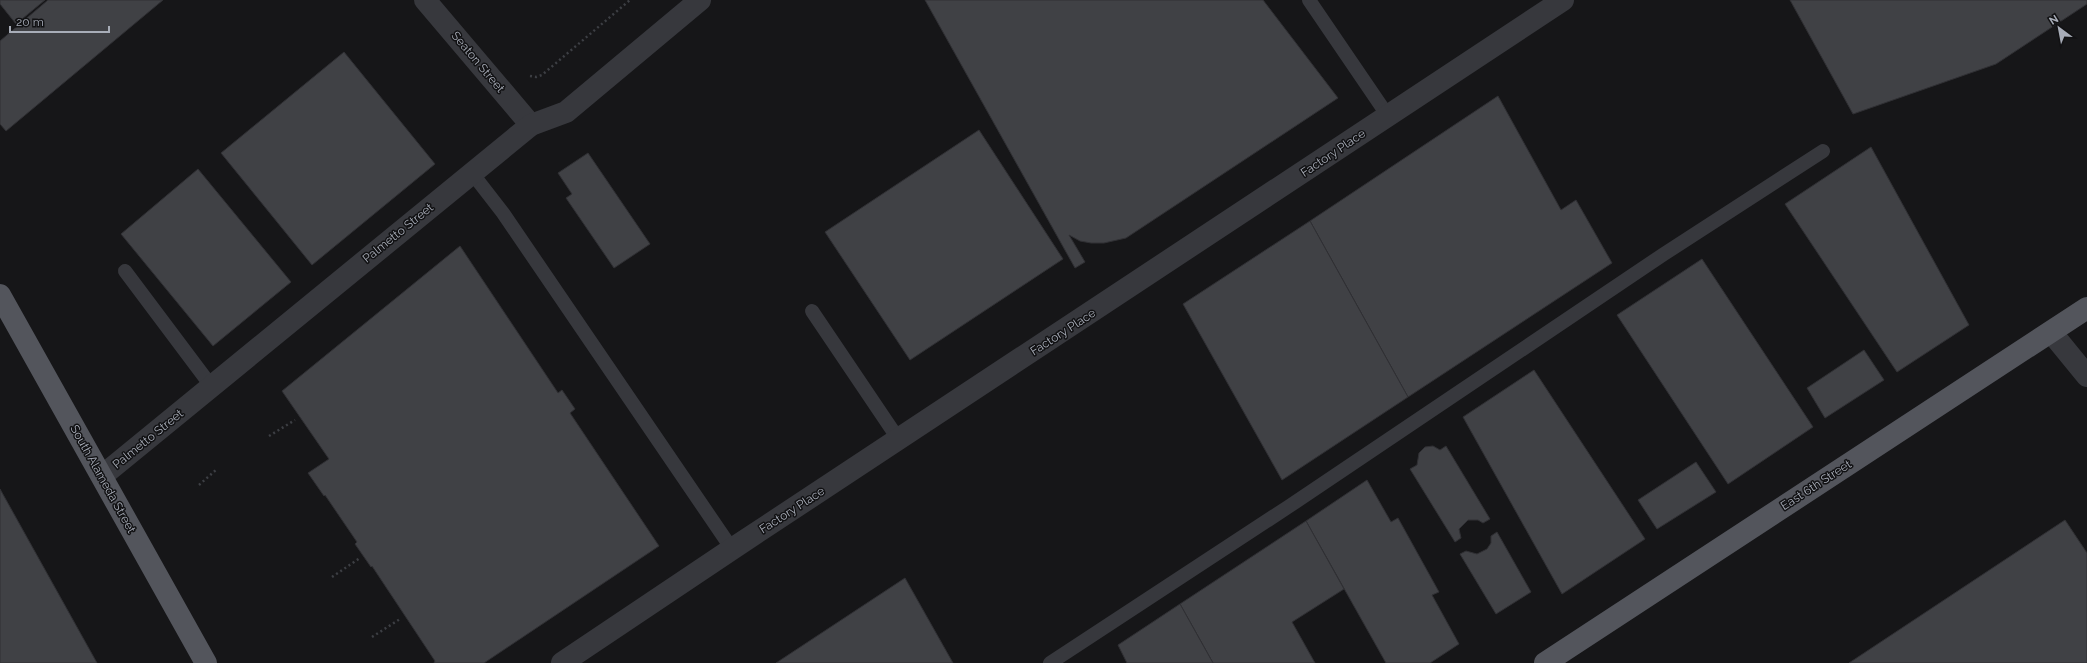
<svg xmlns="http://www.w3.org/2000/svg" width="2087" height="663" viewBox="0 0 2087 663" font-family="Raleway,sans-serif">
  <style>
    .building { fill: #404145; stroke: #303034 }
    .lines { fill: none; stroke-linecap: round; stroke-linejoin: round }
    .path { stroke: #3d3f44; stroke-width: 2.5; stroke-dasharray: 2 3; stroke-linecap: butt }
    .service { stroke: #37383d; stroke-width: 14 }
    .minor { stroke: #37383d; stroke-width: 22 }
    .primary { stroke: #53555c; stroke-width: 22 }
    .labels { text-anchor: middle; dominant-baseline: central; stroke-width: 3; stroke-linejoin: round; paint-order: stroke }
    .street-label { font-size: 12px; fill: #a8adb8; stroke: #111113 }
  </style>
  <rect width="100%" height="100%" fill="#161618"/>
  <!-- building -->
  <g class="building">
    <path d="M0 0H45L16 24 0 4Z"/>
    <path d="M48 0H163L6 131 0 124V41Z"/>
    <path d="M925 0H1263L1338 98 1126 238 1104 243H1091L1080 241 1069 235 1085 262 1075 268Z"/>
    <path d="M1790 0H2087V4L1996 64 1853 114Z"/>
    <path d="M344 52 435 164 312 265 221 153Z"/>
    <path d="M1498 96 1561 210 1576 200 1612 263 1408 397 1310 221Z"/>
    <path d="M979 130 1063 259 910 360 825 232Z"/>
    <path d="M1871 147 1969 325 1897 372 1785 204Z"/>
    <path d="M588 153 650 244 614 268 566 198 572 194 558 173Z"/>
    <path d="M198 169 291 282 213 346 121 234Z"/>
    <path d="M1310 221 1408 397 1282 480 1183 304Z"/>
    <path d="M460 246 558 393 562 390 575 409 570 413 659 546 484 663H434L435 661 372 566 371 567 355 544 357 542 325 495 324 496 308 473 329 459 282 391Z"/>
    <path d="M1702 259 1813 427 1728 484 1617 315Z"/>
    <path d="M1864 350 1884 380 1825 418 1807 388Z"/>
    <path d="M1534 370 1645 539 1562 594 1463 417Z"/>
    <path d="M1433 446 1440 450 1446 446 1490 519 1483 523 1478 520H1468L1459 529 1461 538 1455 542 1410 469 1417 465 1419 453 1425 447Z"/>
    <path d="M1696 462 1716 492 1657 529 1638 500Z"/>
    <path d="M1367 480 1391 522 1398 518 1439 592 1432 595 1459 644 1430 663H1386L1306 521Z"/>
    <path d="M0 489 97 663H0Z"/>
    <path d="M2065 520 2087 553V663H1849Z"/>
    <path d="M1306 521 1344 589 1292 622 1315 663H1213L1180 604Z"/>
    <path d="M1497 532 1531 592 1496 614 1460 554 1466 551 1477 554 1487 549 1491 543V536Z"/>
    <path d="M905 578 953 663H776Z"/>
    <path d="M1180 604 1213 663H1127L1118 645Z"/>
  </g>
  <g class="lines">
    <!-- path -->
    <g class="path">
      <path d="M530 76 536 77 542 75 630 0"/>
      <path d="M269 436 295 420"/>
      <path d="M199 485 217 469"/>
      <path d="M332 577 360 558"/>
      <path d="M372 637 400 619"/>
    </g>
    <!-- service -->
    <g class="service">
      <path d="M1309 0 1388 116"/>
      <path d="M472 173 503 213 732 549"/>
      <path d="M125 271 212 387"/>
      <path d="M812 311 899 440"/>
      <path d="M1050 663 1288 507 1664 254 1823 151"/>
    </g>
    <!-- minor -->
    <g class="minor">
      <path d="M425 0 531 125"/>
      <path d="M2051 332 2087 376"/>
      <path d="M102 476 531 125 566 112 700 0"/>
      <path d="M562 663 732 549 1563 0"/>
    </g>
    <!-- primary -->
    <g class="primary">
      <path d="M0 295 206 663"/>
      <path d="M1545 663 2087 308"/>
    </g>
  </g>
  <g class="labels">
    <!-- street labels -->
    <g class="street-label">
      <text transform="translate(478 62) rotate(50)">Seaton Street</text>
      <text transform="translate(1333 153) rotate(-34)">Factory Place</text>
      <text transform="translate(398 233) rotate(-39)">Palmetto Street</text>
      <text transform="translate(1063 332) rotate(-33)">Factory Place</text>
      <text transform="translate(148 439) rotate(-39)">Palmetto Street</text>
      <text transform="translate(103 479) rotate(61)">South Alameda Street</text>
      <text transform="translate(1816 485) rotate(-33)">East 6th Street</text>
      <text transform="translate(792 510) rotate(-33)">Factory Place</text>
    </g>
  </g>
  <!-- north arrow -->
  <g transform="translate(2059 28) rotate(328)" stroke="#111113" stroke-width="3" paint-order="stroke">
  <path d="M0-3L7 15L0 10L-7 15Z" fill="#a8adb8"/>
  <text y="-6" font-size="11" font-weight="bold" text-anchor="middle" fill="#a8adb8">N</text>
  </g>
  <!-- scale -->
  <path d="M10 26v6h99v-6" fill="none" stroke="#a8adb8" stroke-width="2"/>
  <text x="16" y="26" font-size="12" fill="#a8adb8" stroke="#111113" stroke-width="3" paint-order="stroke">20 m</text>
</svg>
